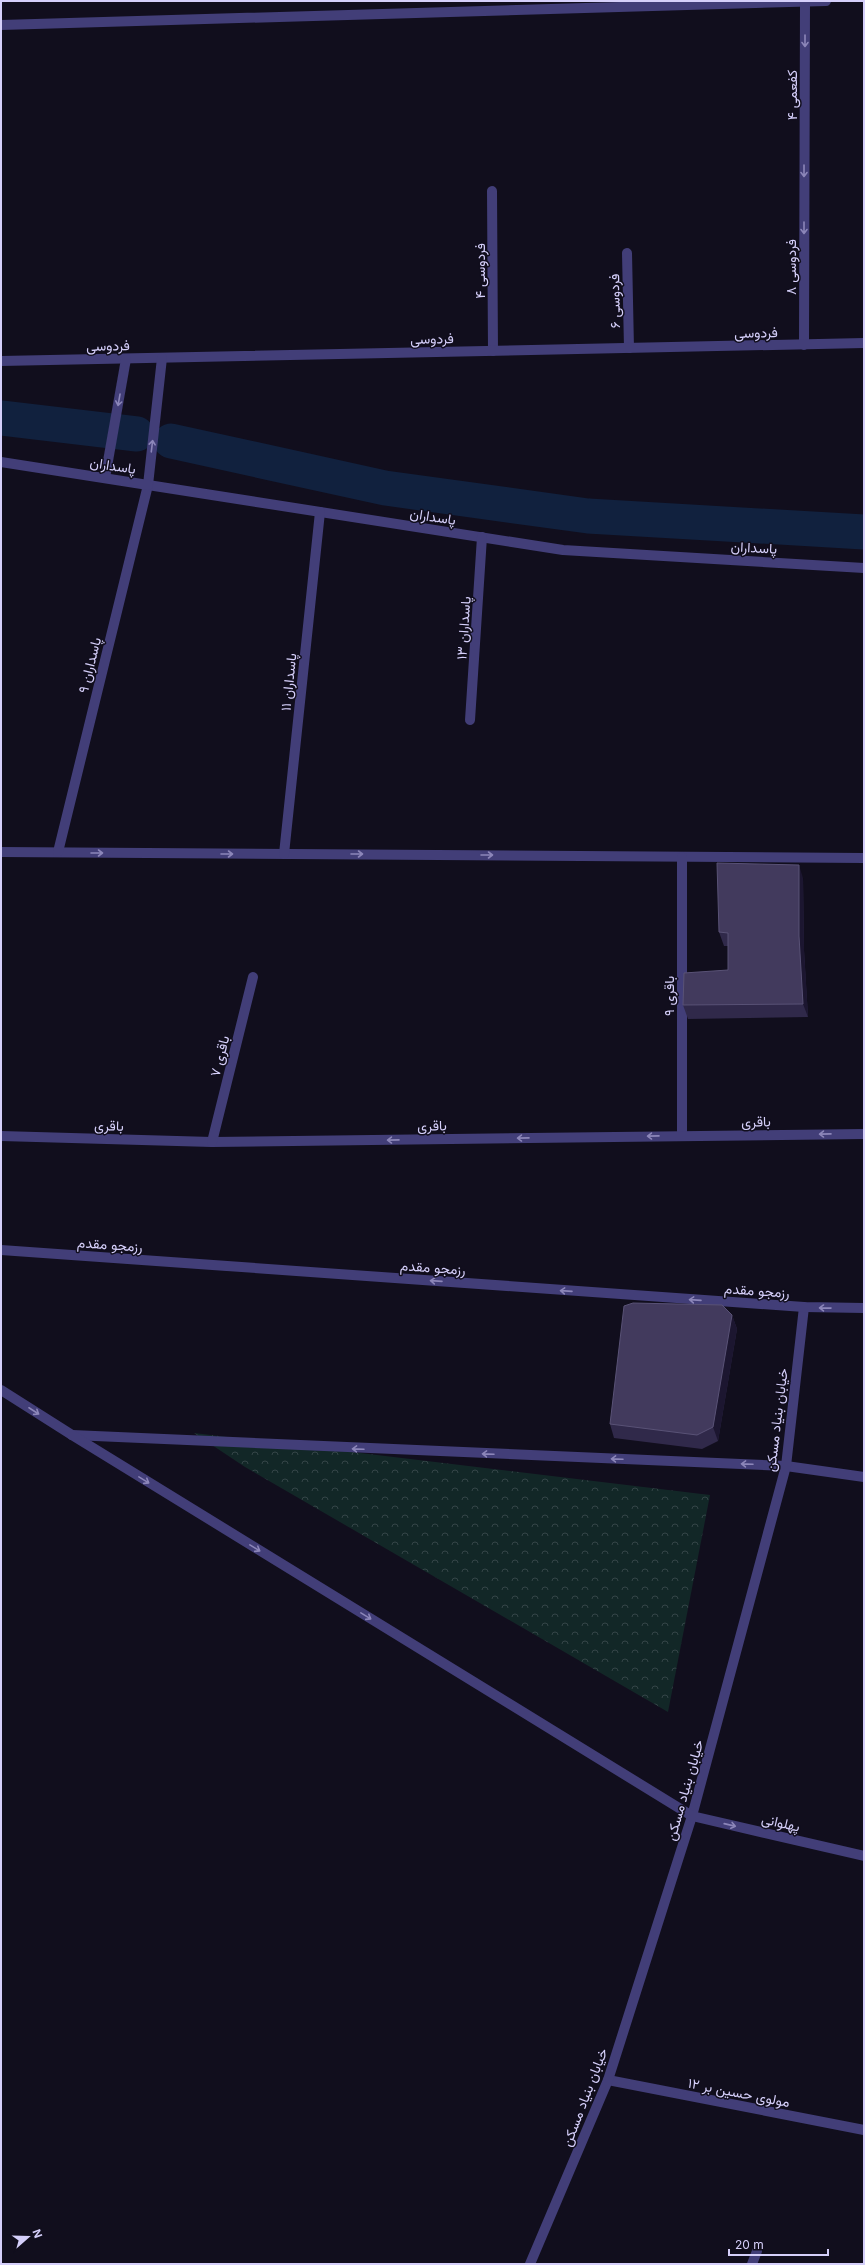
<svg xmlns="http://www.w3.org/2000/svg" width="865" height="2265" viewBox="0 0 865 2265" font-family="Inter,Vazirmatn,sans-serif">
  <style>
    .park { fill: url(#park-crowns) }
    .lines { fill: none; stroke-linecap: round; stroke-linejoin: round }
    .canal { stroke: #11213e; stroke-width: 35 }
    .minor { stroke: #423e78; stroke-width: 10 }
    .tertiary { stroke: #423e78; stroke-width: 10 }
    .wall { fill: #30294a }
    .shaded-wall { fill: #1c1630 }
    .building { fill: #423a5d; stroke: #595276 }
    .oneway { stroke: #8c86b9 }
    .labels { text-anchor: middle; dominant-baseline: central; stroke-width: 3; stroke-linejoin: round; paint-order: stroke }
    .street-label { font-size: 14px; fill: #d5cffa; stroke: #110e1d }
  </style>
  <defs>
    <pattern id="park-crowns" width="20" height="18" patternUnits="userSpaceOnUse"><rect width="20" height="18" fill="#122727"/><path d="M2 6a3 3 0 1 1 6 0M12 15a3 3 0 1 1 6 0" fill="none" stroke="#344547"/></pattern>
  </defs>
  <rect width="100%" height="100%" fill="#110e1d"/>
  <!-- park -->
  <path class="park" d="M194 1433 710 1495 668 1712 245 1467Z"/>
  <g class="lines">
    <!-- canal -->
    <g class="canal">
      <path d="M1 418 137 434"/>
      <path d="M171 441 385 488 588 516 864 532"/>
    </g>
    <!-- minor -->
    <g class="minor">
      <path d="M1 25 826 1"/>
      <path d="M492 191 493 351"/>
      <path d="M627 253 629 348"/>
      <path d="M804 345 805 2"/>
      <path d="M1 361 864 343"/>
      <path d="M105 478 126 359"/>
      <path d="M148 485 563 550 864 568"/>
      <path d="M470 720 482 537"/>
      <path d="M1 852 864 858"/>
      <path d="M58 852 148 485 162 358"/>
      <path d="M284 854 320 512"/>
      <path d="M682 857V1135"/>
      <path d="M1 1136 212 1142 864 1134"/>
      <path d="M212 1142 253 977"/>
      <path d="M72 1435 786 1466 864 1477"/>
      <path d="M608 2080 864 2130"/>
      <path d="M530 2264 608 2080 692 1816 786 1466 804 1307"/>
      <path d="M752 2264 757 2251"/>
    </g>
    <!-- tertiary -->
    <g class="tertiary">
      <path d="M1 462 148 485"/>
      <path d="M1 1250 804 1307 864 1308"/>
      <path d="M1 1390 72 1435 692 1816 864 1856"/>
    </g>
  </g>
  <!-- wall -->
  <g class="wall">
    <path d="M803 878 804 950 808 1017 688 1019 683 1005 728 970V946H724L719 932Z"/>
    <path d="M732 1315 737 1329 718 1441 702 1449 614 1438 610 1424Z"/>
  </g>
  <!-- shaded-wall -->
  <g class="shaded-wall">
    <path d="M799 865 803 878 804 950 808 1017 803 1004 799 936Z"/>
    <path d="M732 1315 737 1329 718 1441 713 1427Z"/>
  </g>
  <!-- building -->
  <g class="building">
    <path d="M717 863 799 865V936L803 1004 683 1005 684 973 728 970V933L719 932Z"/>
    <path d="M633 1303 722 1305 732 1315 713 1427 697 1435 610 1424 624 1306Z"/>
  </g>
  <!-- one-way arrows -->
  <defs><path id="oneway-shaft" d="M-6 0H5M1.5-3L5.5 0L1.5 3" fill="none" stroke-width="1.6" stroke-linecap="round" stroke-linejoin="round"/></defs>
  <g class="oneway">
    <use href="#oneway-shaft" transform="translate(805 41) rotate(90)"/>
    <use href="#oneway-shaft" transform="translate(804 171) rotate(90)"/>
    <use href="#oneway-shaft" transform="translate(804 228) rotate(90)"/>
    <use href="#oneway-shaft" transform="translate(119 400) rotate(100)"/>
    <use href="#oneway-shaft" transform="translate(152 446) rotate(-83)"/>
    <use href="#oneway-shaft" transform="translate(97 853)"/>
    <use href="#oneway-shaft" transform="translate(227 854)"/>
    <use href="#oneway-shaft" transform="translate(357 854)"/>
    <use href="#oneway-shaft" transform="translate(487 855)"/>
    <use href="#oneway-shaft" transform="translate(825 1134) rotate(179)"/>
    <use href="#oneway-shaft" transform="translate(653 1136) rotate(179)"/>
    <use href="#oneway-shaft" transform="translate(523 1138) rotate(179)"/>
    <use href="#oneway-shaft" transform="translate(393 1140) rotate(179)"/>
    <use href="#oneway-shaft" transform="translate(436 1281) rotate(-176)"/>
    <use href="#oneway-shaft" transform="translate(566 1291) rotate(-176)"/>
    <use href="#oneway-shaft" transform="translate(695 1300) rotate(-176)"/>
    <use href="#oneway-shaft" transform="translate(825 1308) rotate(-179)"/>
    <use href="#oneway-shaft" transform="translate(34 1411) rotate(33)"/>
    <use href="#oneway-shaft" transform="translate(358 1449) rotate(-178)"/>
    <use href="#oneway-shaft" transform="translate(488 1454) rotate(-178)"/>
    <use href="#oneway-shaft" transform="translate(617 1459) rotate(-178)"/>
    <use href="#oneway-shaft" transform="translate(747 1464) rotate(-178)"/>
    <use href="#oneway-shaft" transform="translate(144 1480) rotate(31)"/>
    <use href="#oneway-shaft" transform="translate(255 1548) rotate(31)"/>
    <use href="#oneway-shaft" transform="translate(366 1616) rotate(31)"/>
    <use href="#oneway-shaft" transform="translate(730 1825) rotate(13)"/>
  </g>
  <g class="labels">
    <!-- street labels -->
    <g class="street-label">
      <text transform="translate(791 95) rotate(-90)">کفعمی ۴</text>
      <text transform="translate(790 267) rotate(-90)">فردوسی ۸</text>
      <text transform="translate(479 271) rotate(-90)">فردوسی ۴</text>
      <text transform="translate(614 301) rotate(-91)">فردوسی ۶</text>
      <text transform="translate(756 332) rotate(-1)">فردوسی</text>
      <text transform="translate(432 338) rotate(-1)">فردوسی</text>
      <text transform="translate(108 345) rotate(-1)">فردوسی</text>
      <text transform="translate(113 465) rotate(9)">پاسداران</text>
      <text transform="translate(433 516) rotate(9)">پاسداران</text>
      <text transform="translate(754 547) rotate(3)">پاسداران</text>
      <text transform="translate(463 628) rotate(-86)">پاسداران ۱۳</text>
      <text transform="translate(89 665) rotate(-76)">پاسداران ۹</text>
      <text transform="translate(288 682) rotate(-84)">پاسداران ۱۱</text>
      <text transform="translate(668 996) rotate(-90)">باقری ۹</text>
      <text transform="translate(219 1056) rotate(-76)">باقری ۷</text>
      <text transform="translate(756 1121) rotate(-1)">باقری</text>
      <text transform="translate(109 1125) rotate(2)">باقری</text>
      <text transform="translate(432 1125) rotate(-1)">باقری</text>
      <text transform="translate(110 1244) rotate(4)">رزمجو مقدم</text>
      <text transform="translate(433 1267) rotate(4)">رزمجو مقدم</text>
      <text transform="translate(757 1290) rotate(4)">رزمجو مقدم</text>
      <text transform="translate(776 1420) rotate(-83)">خیابان بنیاد مسکن</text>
      <text transform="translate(684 1790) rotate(-74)">خیابان بنیاد مسکن</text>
      <text transform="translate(781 1822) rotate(13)">پهلوانی</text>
      <text transform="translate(739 2092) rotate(11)">مولوی حسین بر ۱۲</text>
      <text transform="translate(584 2097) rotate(-69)">خیابان بنیاد مسکن</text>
    </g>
  </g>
  <!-- border -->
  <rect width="865" height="2265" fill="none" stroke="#d5cffa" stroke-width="4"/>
  <!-- north arrow -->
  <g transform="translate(28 2237) rotate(70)" stroke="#110e1d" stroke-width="3" paint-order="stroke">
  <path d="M0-3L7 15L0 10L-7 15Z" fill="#d5cffa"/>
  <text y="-6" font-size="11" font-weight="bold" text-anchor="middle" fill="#d5cffa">N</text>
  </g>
  <!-- scale -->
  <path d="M729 2249v6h99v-6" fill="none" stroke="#d5cffa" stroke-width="2"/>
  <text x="735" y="2249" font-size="12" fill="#d5cffa" stroke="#110e1d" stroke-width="3" paint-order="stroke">20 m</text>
</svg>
